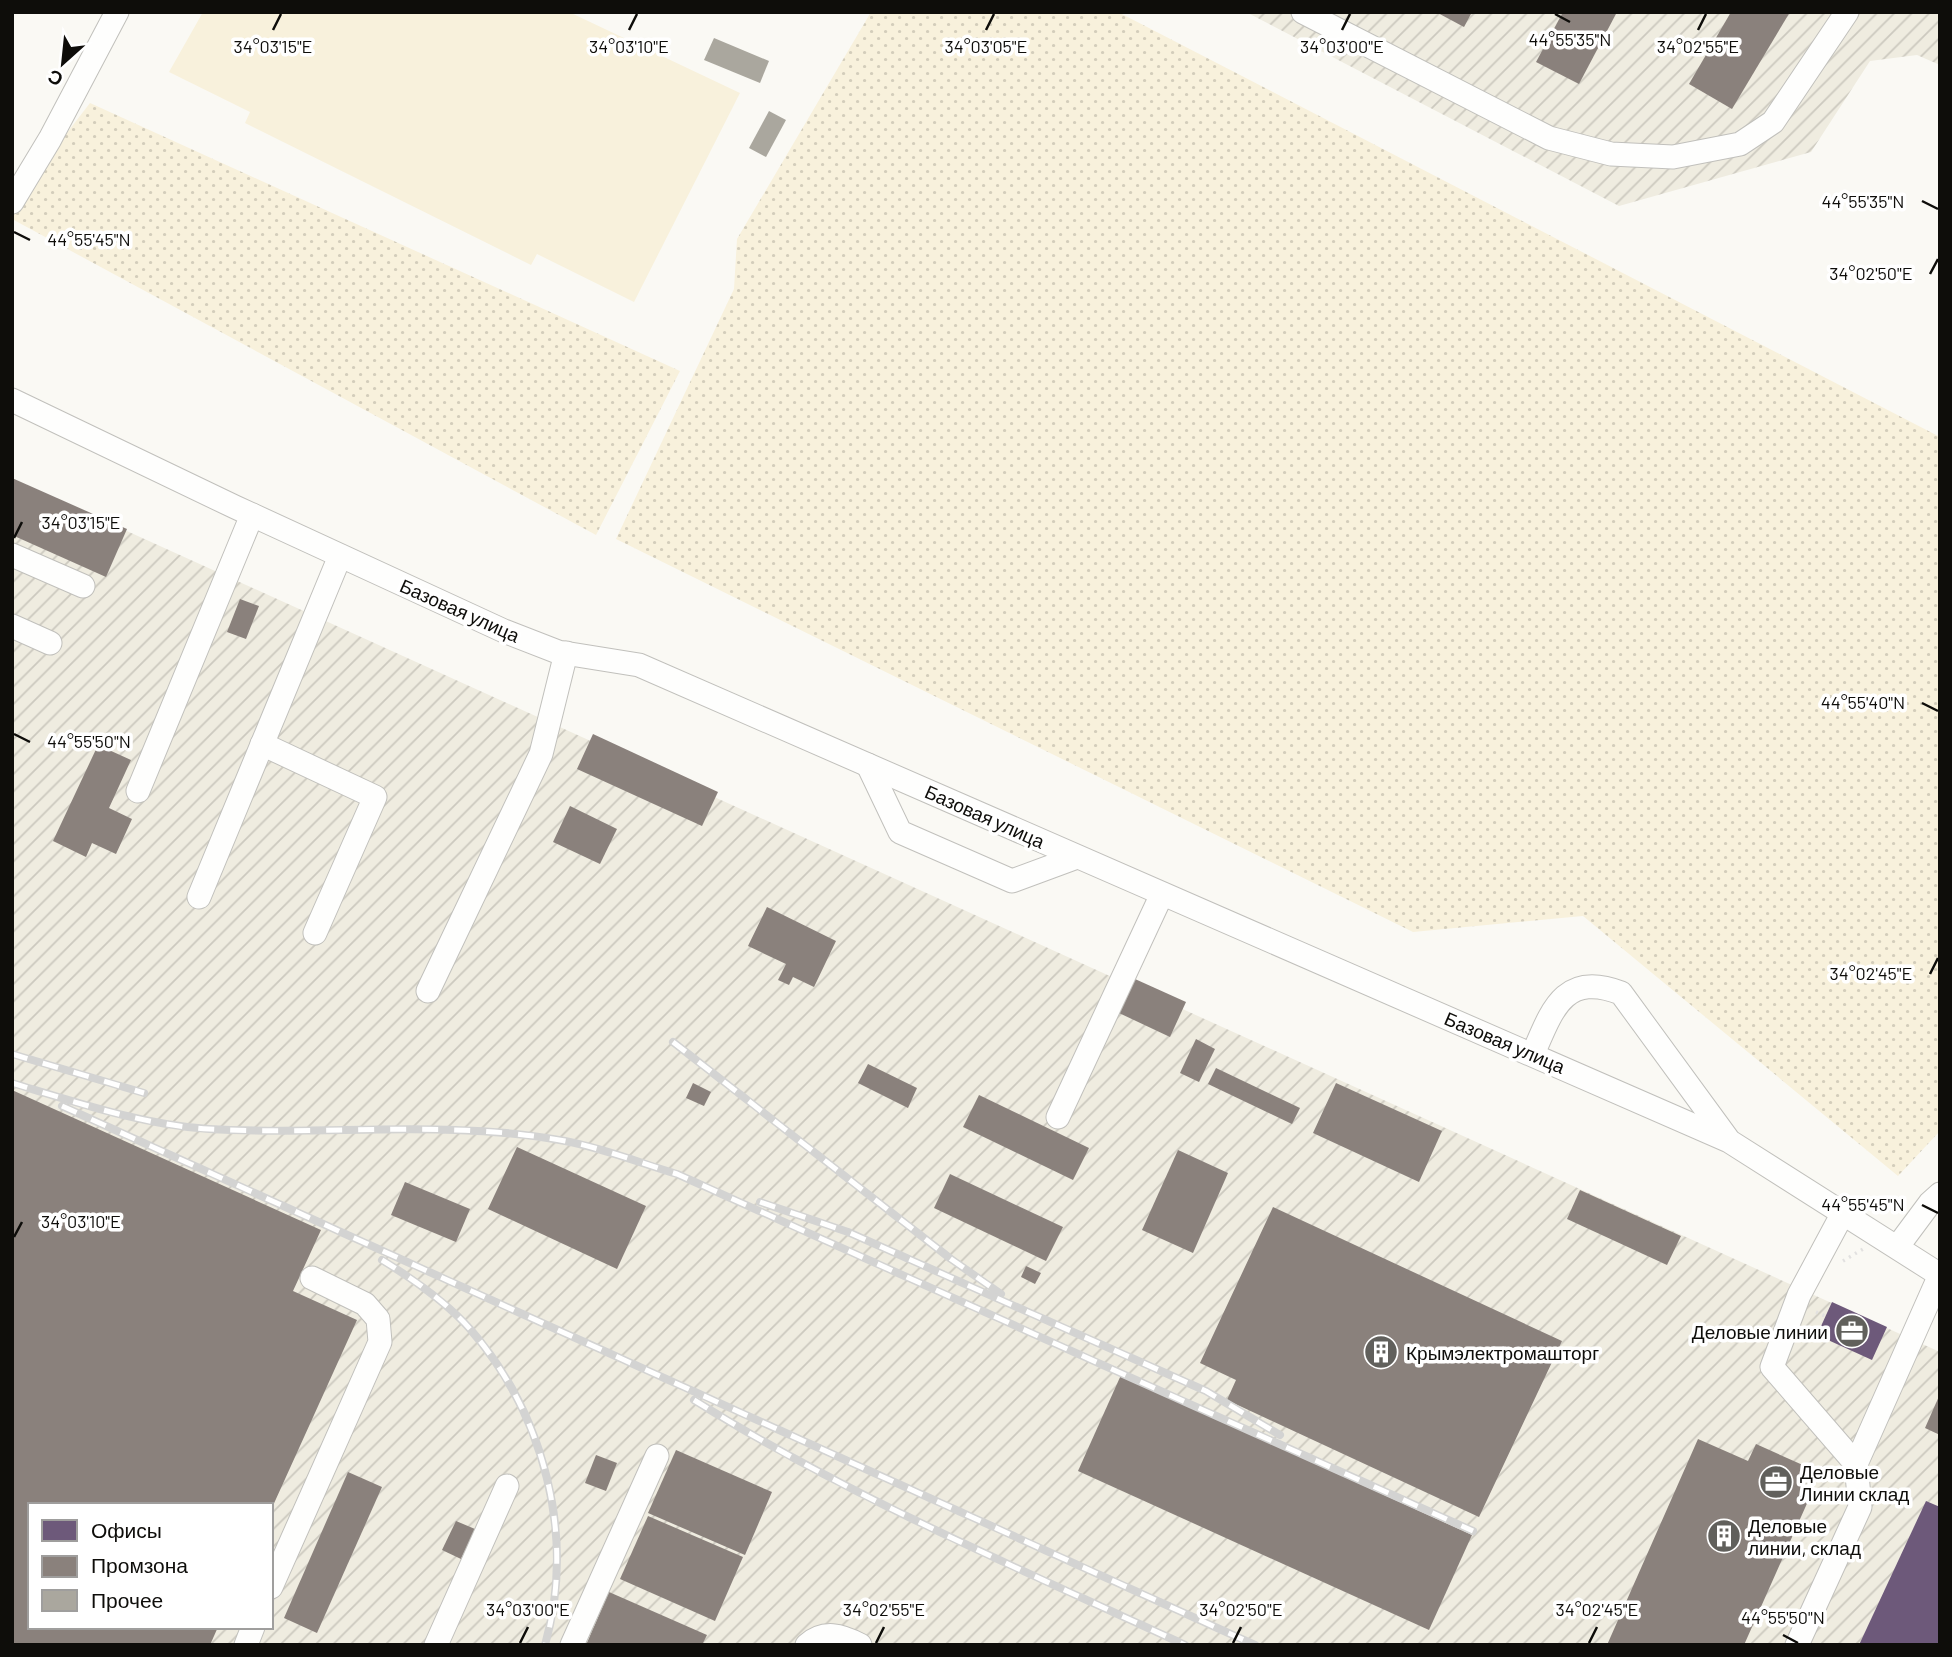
<svg xmlns="http://www.w3.org/2000/svg" width="1952" height="1657" viewBox="0 0 1952 1657" font-family="Barlow,sans-serif">
  <style>
    .industrial { fill: url(#industrial-furrows); fill-rule: evenodd }
    .garden { fill: url(#garden-dots) }
    .pitch { fill: #f8f1dc }
    .offices { fill: #6d597a }
    .industry { fill: #8a817c }
    .building { fill: #aaa79e }
    .lines { fill: none; stroke-linecap: round; stroke-linejoin: round }
    .minor-casing { stroke: #c1c0bc; stroke-width: 25 }
    .path { stroke: #e2e1e0; stroke-width: 3.5; stroke-dasharray: 2 5; stroke-linecap: butt }
    .minor { stroke: #fefefd; stroke-width: 23 }
    .rail-casing { stroke: #d3d3d2; stroke-width: 8 }
    .rail { stroke: #fff; stroke-width: 5; stroke-dasharray: 16; stroke-linecap: butt }
    .ticks { fill: none; stroke: #0e0d0a; stroke-width: 2.5 }
    .labels { text-anchor: middle; dominant-baseline: central; stroke-width: 7; stroke-linejoin: round; paint-order: stroke }
    .street-label { font-size: 19px; fill: #0e0d0a; stroke: #fff }
    .poi-label { font-size: 19px; fill: #0e0d0a; stroke: #fff; text-anchor: start }
    .ticks-label { font-size: 18px; text-anchor: middle; fill: #0e0d0a; stroke: #fff; stroke-width: 7; stroke-linejoin: round; paint-order: stroke }
  </style>
  <defs>
    <pattern id="industrial-furrows" width="10" height="10" patternUnits="userSpaceOnUse" patternTransform="scale(1.75)"><rect width="10" height="10" fill="#efece0"/><path d="M-1 1l2-2M0 10L10 0M9 11l2-2" fill="none" stroke="#ccc9bf"/></pattern>
    <pattern id="garden-dots" width="8" height="8" patternUnits="userSpaceOnUse" patternTransform="scale(1.75)"><rect width="8" height="8" fill="#f8f1dc"/><path d="M2 2h.1M6 6h.1" fill="none" stroke="#d3cdbb" stroke-width="1.8" stroke-linecap="round"/></pattern>
  </defs>
  <rect width="100%" height="100%" fill="#faf9f4"/>
  <!-- industrial -->
  <g class="industrial">
    <path d="M1246 12H1940V65L1917 55 1870 61 1811 152 1619 206Z"/>
    <path d="M12 479 1940 1352V1645H12ZM30 1505H271V1627H30Z"/>
  </g>
  <!-- garden -->
  <g class="garden">
    <path d="M871 12H1118L1940 437V1131L1898 1176 1583 916 1413 932 616 539 734 289 737 239Z"/>
    <path d="M90 103 680 371 596 535 12 219V204Z"/>
  </g>
  <!-- pitch -->
  <path class="pitch" d="M203 12H569L740 93 634 302 537 254 531 265 245 123 250 112 169 72Z"/>
  <!-- offices -->
  <g class="offices">
    <path d="M1832 1302 1887 1327 1872 1360 1817 1335Z"/>
    <path d="M1926 1501 1940 1507V1645H1859Z"/>
  </g>
  <!-- industry -->
  <g class="industry">
    <path d="M1436 12H1472L1464 27Z"/>
    <path d="M1563 12H1617L1579 84 1536 62Z"/>
    <path d="M1731 12H1790L1732 109 1689 84Z"/>
    <path d="M12 478 127 529 106 577 12 535Z"/>
    <path d="M240 599 259 606 246 639 227 632Z"/>
    <path d="M593 734 718 792 702 826 577 769Z"/>
    <path d="M98 745 131 760 109 808 132 819 116 854 92 843 86 857 53 841Z"/>
    <path d="M570 806 617 829 600 864 553 842Z"/>
    <path d="M767 907 836 941 814 987 793 977 789 985 778 980 786 964 748 946Z"/>
    <path d="M1135 979 1186 1002 1170 1037 1119 1013Z"/>
    <path d="M1196 1039 1215 1049 1199 1082 1180 1073Z"/>
    <path d="M868 1064 917 1088 908 1108 858 1083Z"/>
    <path d="M1216 1068 1300 1108 1292 1124 1208 1084Z"/>
    <path d="M693 1083 711 1092 704 1106 686 1098Z"/>
    <path d="M1336 1083 1442 1131 1419 1182 1313 1133Z"/>
    <path d="M12 1090 321 1230 293 1291 357 1320 271 1510V1505H30V1627H218L210 1645H12Z"/>
    <path d="M979 1095 1089 1148 1073 1180 963 1127Z"/>
    <path d="M517 1147 646 1206 617 1269 488 1209Z"/>
    <path d="M1178 1150 1228 1173 1193 1253 1142 1230Z"/>
    <path d="M950 1174 1063 1227 1046 1261 934 1208Z"/>
    <path d="M405 1182 470 1209 456 1242 391 1215Z"/>
    <path d="M1580 1190 1681 1236 1667 1265 1567 1219Z"/>
    <path d="M1273 1207 1562 1341 1479 1517 1227 1400 1236 1380 1200 1363Z"/>
    <path d="M1026 1266 1041 1273 1035 1284 1021 1277Z"/>
    <path d="M1121 1375 1472 1535 1429 1630 1078 1471Z"/>
    <path d="M1940 1394V1435L1925 1428Z"/>
    <path d="M1698 1439 1748 1461 1756 1444 1805 1466 1797 1483 1813 1490 1772 1582 1744 1645H1607Z"/>
    <path d="M676 1450 772 1492 745 1555 648 1513Z"/>
    <path d="M596 1455 617 1463 606 1491 585 1483Z"/>
    <path d="M348 1472 382 1487 317 1633 284 1618Z"/>
    <path d="M648 1516 743 1557 715 1621 620 1579Z"/>
    <path d="M456 1521 475 1529 461 1559 442 1550Z"/>
    <path d="M609 1592 707 1635 702 1645H586Z"/>
  </g>
  <!-- building -->
  <g class="building">
    <path d="M714 38 769 61 760 83 704 60Z"/>
    <path d="M769 111 786 120 766 157 749 148Z"/>
  </g>
  <g class="lines">
    <!-- minor casing -->
    <g class="minor-casing">
      <g id="minor">
        <path d="M1303 12 1549 138 1611 154 1673 157 1740 144 1773 122 1847 12"/>
        <path d="M12 202 50 139 117 12"/>
        <path d="M12 400 235 507 504 631 558 652 639 665 1729 1141 1940 1275"/>
        <path d="M12 555 83 586"/>
        <path d="M12 626 50 643"/>
        <path d="M262 744 375 797 315 933"/>
        <path d="M868 765 900 832 1012 881 1077 857"/>
        <path d="M138 791 252 515"/>
        <path d="M199 897 340 556"/>
        <path d="M428 991 541 754 566 653"/>
        <path d="M1533 1054C1552 1010 1564 971 1621 993L1727 1138"/>
        <path d="M1058 1117 1162 894"/>
        <path d="M1898 1246 1930 1203 1940 1194"/>
        <path d="M1856 1464 1940 1275"/>
        <path d="M271 1587 380 1342 378 1319 365 1304 312 1278"/>
        <path d="M246 1645 253 1627"/>
        <path d="M436 1645 507 1486"/>
        <path d="M572 1645 657 1456"/>
        <path d="M807 1645C824 1630 841 1635 860 1645"/>
        <path d="M1797 1645 1860 1507 1856 1464 1772 1367 1799 1295 1843 1213"/>
      </g>
    </g>
    <!-- path -->
    <g class="path">
      <path d="M1843 1261 1863 1249"/>
      <path d="M1816 1312 1825 1316"/>
    </g>
    <!-- minor -->
    <use href="#minor" class="minor"/>
    <!-- rail casing -->
    <g class="rail-casing">
      <g id="rail">
        <path d="M673 1042 951 1259 1001 1294"/>
        <path d="M12 1054 144 1093"/>
        <path d="M12 1083C75 1102 143 1125 209 1129 327 1136 447 1119 565 1141 603 1148 640 1163 677 1174L1473 1531"/>
        <path d="M62 1106 1255 1645"/>
        <path d="M760 1202 848 1232 1206 1391 1280 1435"/>
        <path d="M382 1260C413 1279 446 1302 470 1329 544 1414 576 1536 545 1645"/>
        <path d="M694 1400C849 1497 1019 1568 1185 1645"/>
      </g>
    </g>
    <!-- rail -->
    <use href="#rail" class="rail"/>
  </g>
  <!-- ticks -->
  <path class="ticks" d="M1555 14 1570 22M273 30 281 14M629 30 637 14M986 30 994 14M1342 30 1350 14M1698 30 1706 14M1922 201 1938 209M14 232 30 240M1930 274 1938 259M14 538 22 522M1922 703 1938 711M14 734 30 742M1930 974 1938 958M1922 1205 1938 1213M14 1237 22 1222M1783 1635 1798 1643M520 1643 528 1627M876 1643 884 1627M1233 1643 1241 1627M1589 1643 1597 1627"/>
  <!-- icons -->
  <defs>
    <g id="office-disc" transform="scale(1.75)"><circle r="9.5" fill="#61605c" stroke="#fff"/><path d="M-6-3h4V-5.5h4V-3h4V5H-6ZM-1-4.5V-3h2v-1.5ZM-6 0V1H6V0Z" fill="#fff"/></g>
    <g id="building-disc" transform="scale(1.75)"><circle r="9.5" fill="#61605c" stroke="#fff"/><path d="M-4-6H4V6H1V3H-1V6H-4ZM-2.5-4.3h1.7v1.8h-1.7ZM.8-4.3h1.7v1.8H.8ZM-2.5-1h1.7V.8h-1.7ZM.8-1h1.7V.8H.8Z" fill="#fff"/></g>
  </defs>
  <g fill-rule="evenodd">
    <use href="#office-disc" x="1852" y="1331"/>
    <use href="#building-disc" x="1381" y="1352"/>
    <use href="#office-disc" x="1776" y="1482"/>
    <use href="#building-disc" x="1724" y="1536"/>
  </g>
  <g class="labels">
    <!-- street labels -->
    <g class="street-label">
      <text transform="translate(460 610) rotate(24)">Базовая улица</text>
      <text transform="translate(985 816) rotate(24)">Базовая улица</text>
      <text transform="translate(1505 1042) rotate(23)">Базовая улица</text>
    </g>
    <!-- poi labels -->
    <g class="poi-label">
      <text x="1828" y="1331" text-anchor="end">Деловые линии</text>
      <text x="1406" y="1352">Крымэлектромашторг</text>
      <text x="1800" y="1471">Деловые<tspan x="1800" dy="22">Линии склад</tspan></text>
      <text x="1748" y="1525">Деловые<tspan x="1748" dy="22">линии, склад</tspan></text>
    </g>
  </g>
  <g class="ticks-label">
    <text x="1570" y="46">44°55'35"N</text>
    <text x="273" y="53">34°03'15"E</text>
    <text x="629" y="53">34°03'10"E</text>
    <text x="986" y="53">34°03'05"E</text>
    <text x="1342" y="53">34°03'00"E</text>
    <text x="1698" y="53">34°02'55"E</text>
    <text x="1863" y="208">44°55'35"N</text>
    <text x="89" y="246">44°55'45"N</text>
    <text x="1871" y="280">34°02'50"E</text>
    <text x="81" y="529">34°03'15"E</text>
    <text x="1863" y="709">44°55'40"N</text>
    <text x="89" y="748">44°55'50"N</text>
    <text x="1871" y="980">34°02'45"E</text>
    <text x="1863" y="1211">44°55'45"N</text>
    <text x="81" y="1228">34°03'10"E</text>
    <text x="528" y="1616">34°03'00"E</text>
    <text x="884" y="1616">34°02'55"E</text>
    <text x="1241" y="1616">34°02'50"E</text>
    <text x="1597" y="1616">34°02'45"E</text>
    <text x="1783" y="1624">44°55'50"N</text>
  </g>
  <!-- border -->
  <rect width="1952" height="1657" fill="none" stroke="#0e0d0a" stroke-width="28"/>
  <!-- legend -->
  <rect x="28" y="1503" width="245" height="126" fill="#ffffff" stroke="#9f9e9d" stroke-width="2"/>
  <rect x="42" y="1520" width="35" height="21" fill="#6d597a" stroke="#9f9e9d" stroke-width="2"/>
  <text x="91" y="1538" font-size="21" fill="#0e0d0a">Офисы</text>
  <rect x="42" y="1556" width="35" height="21" fill="#8a817c" stroke="#9f9e9d" stroke-width="2"/>
  <text x="91" y="1573" font-size="21" fill="#0e0d0a">Промзона</text>
  <rect x="42" y="1590" width="35" height="21" fill="#aaa79e" stroke="#9f9e9d" stroke-width="2"/>
  <text x="91" y="1608" font-size="21" fill="#0e0d0a">Прочее</text>
  <!-- north arrow -->
  <g transform="translate(63 63) rotate(207)" stroke="#ffffff" stroke-width="5" paint-order="stroke">
  <path d="M0-5L12 26L0 18L-12 26Z" fill="#0e0d0a"/>
  <text y="-10" font-size="19" font-weight="bold" text-anchor="middle" fill="#0e0d0a">С</text>
  </g>
</svg>
